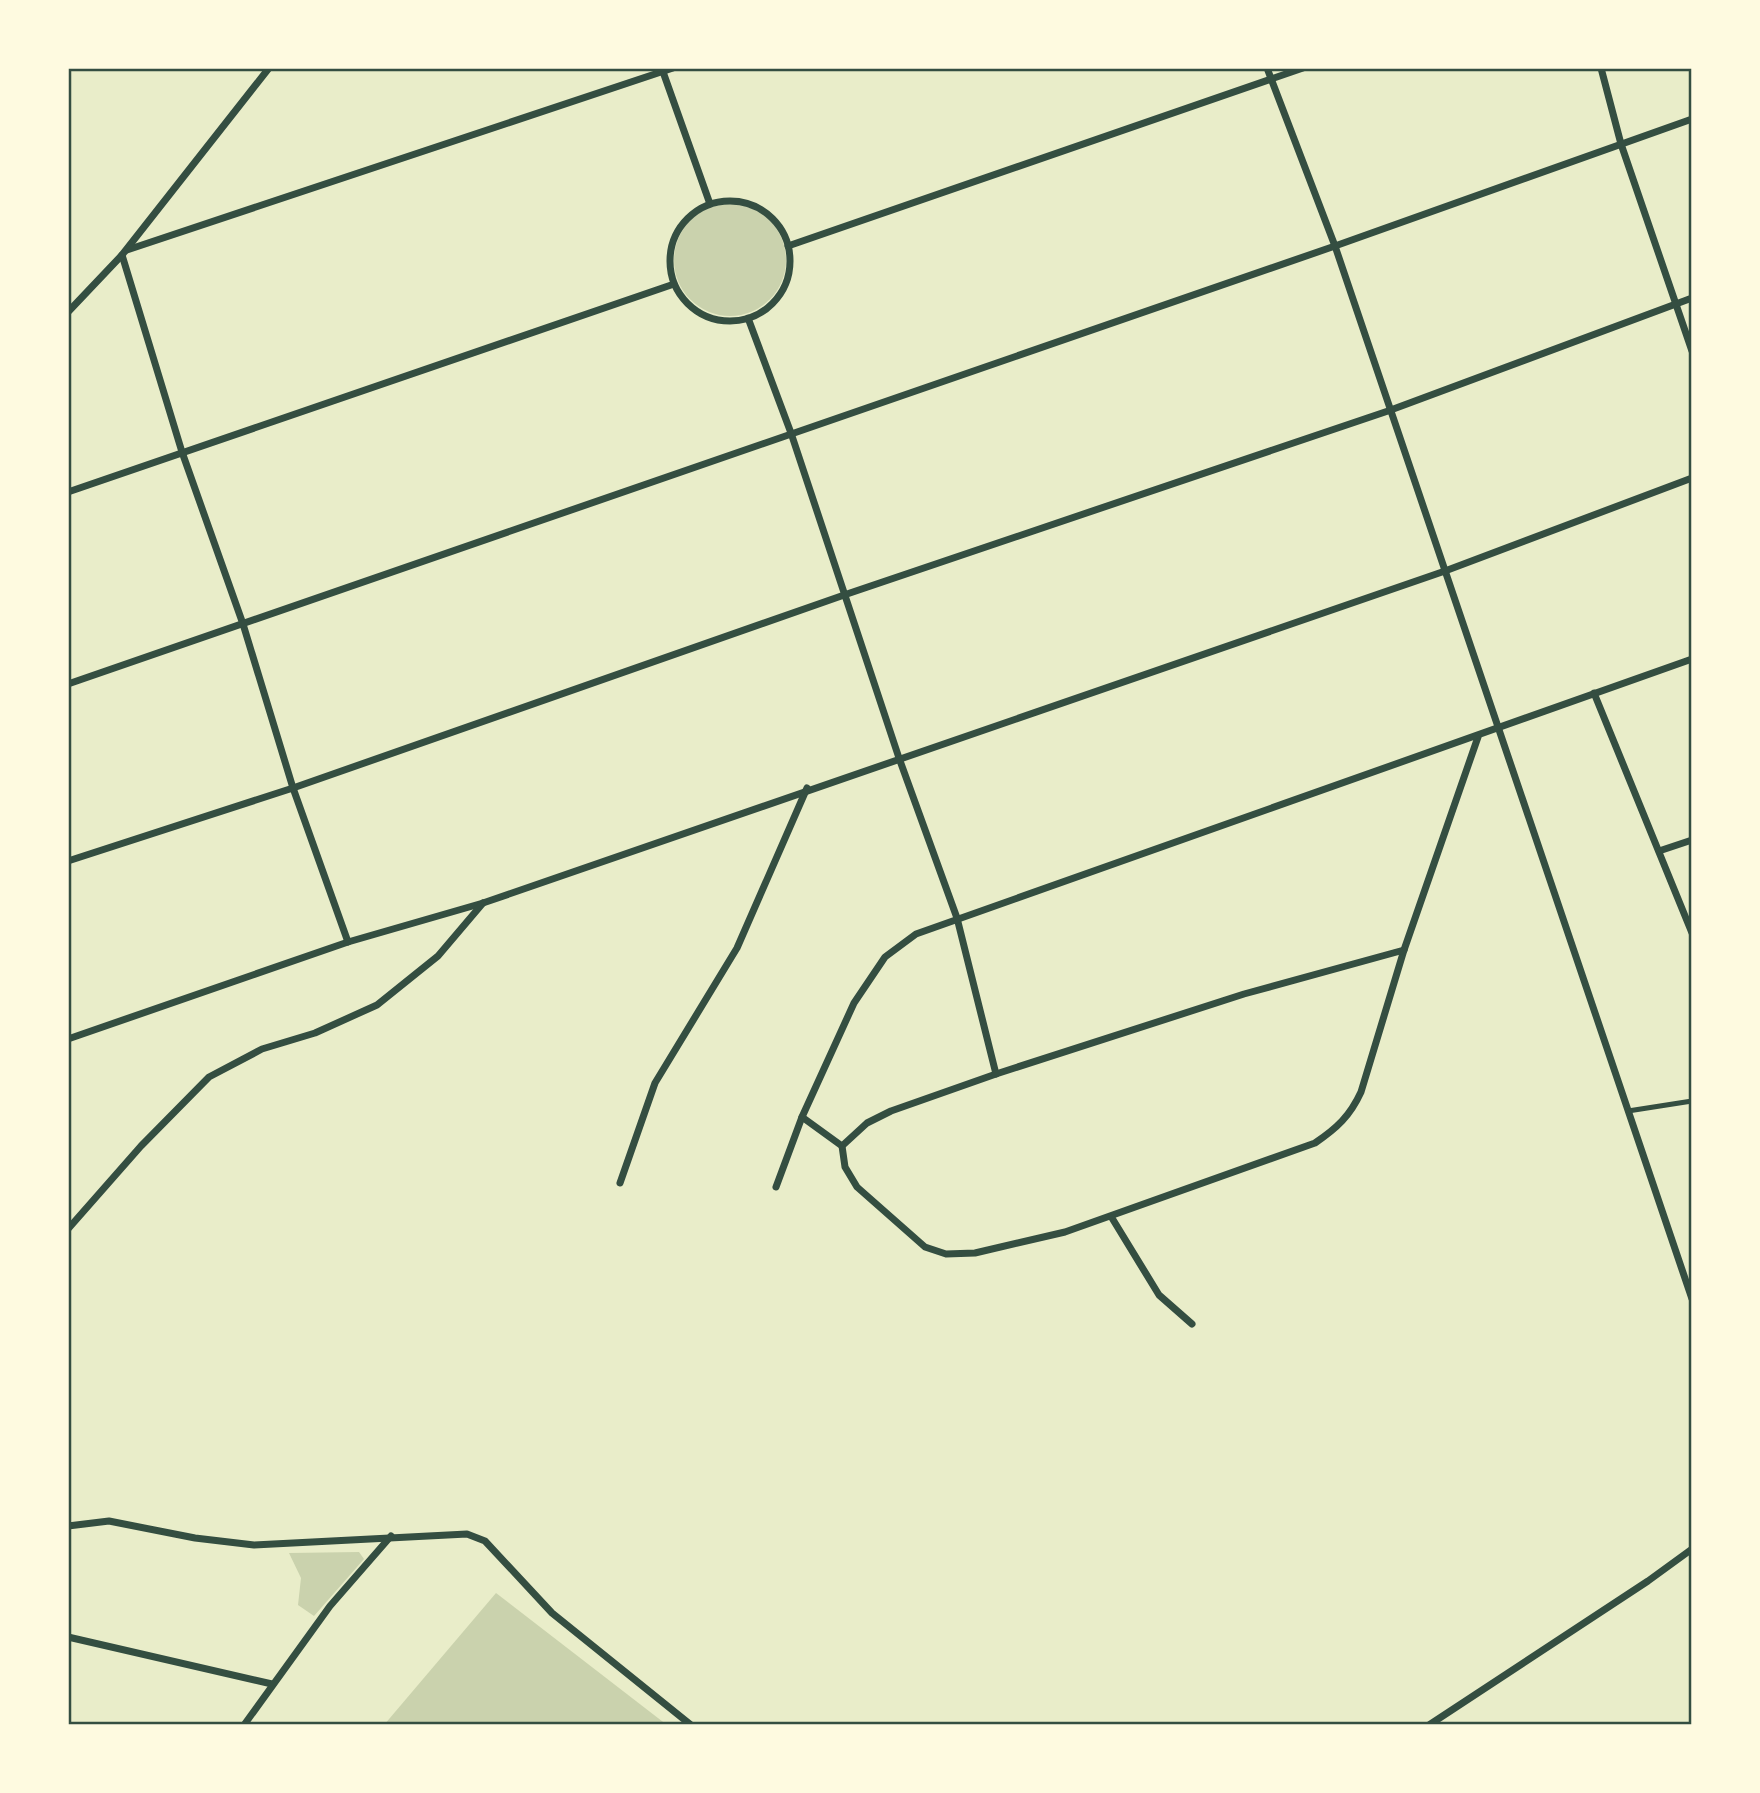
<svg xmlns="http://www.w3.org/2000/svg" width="1760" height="1793" viewBox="0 0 1760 1793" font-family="Cabin,sans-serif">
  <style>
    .green { fill: #cad2ad }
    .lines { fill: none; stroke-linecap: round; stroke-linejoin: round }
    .service { stroke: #344e41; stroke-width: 5 }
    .minor { stroke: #344e41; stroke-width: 7 }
    .neatline { fill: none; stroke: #344e41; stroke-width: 2.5 }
  </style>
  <rect width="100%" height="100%" fill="#e9edc9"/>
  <!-- green -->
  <g class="green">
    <circle cx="730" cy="260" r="56"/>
    <path d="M359 1552 364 1559 314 1616 298 1605 301 1578 289 1553Z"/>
    <path d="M496 1593 667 1725H384Z"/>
  </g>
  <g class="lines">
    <!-- service -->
    <path class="service" d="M1628 1111 1692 1101"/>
    <!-- minor -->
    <g class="minor">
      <path d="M1267 68 1335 246 1692 1299"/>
      <path d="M1601 68 1621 144 1692 351"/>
      <path d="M662 69 710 204"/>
      <circle cx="730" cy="261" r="60"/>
      <path d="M788 246 1303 68"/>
      <path d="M127 250 673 68"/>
      <path d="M122 255 182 452 243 624 293 788 348 942"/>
      <path d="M68 312 122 255 269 68"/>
      <path d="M748 318 791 433 899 758 957 918 996 1074"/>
      <path d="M68 492 674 284"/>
      <path d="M68 684 1335 246 1692 119"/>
      <path d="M1594 693 1692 933"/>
      <path d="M1659 851 1692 840"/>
      <path d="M68 861 293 788 847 594 1388 411 1692 298"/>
      <path d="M68 1039 348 942 483 903 1445 571 1692 478"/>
      <path d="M802 1117 842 1146 845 1167 857 1187 925 1247 946 1254 975 1253 1065 1232 1315 1143C1337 1128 1350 1116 1361 1092L1404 950 1478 737"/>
      <path d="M842 1146 867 1123 891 1111 996 1074 1244 994 1404 950"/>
      <path d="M620 1183 655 1083 737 948 807 788"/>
      <path d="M776 1187 802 1117 854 1003 885 957 916 934 1692 659"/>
      <path d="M1112 1218 1159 1295 1192 1324"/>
      <path d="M68 1229 141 1146 209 1077 262 1049 315 1033 377 1005 438 956 483 903"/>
      <path d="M68 1526 109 1521 195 1538 254 1545 467 1534 485 1541 552 1613 691 1725"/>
      <path d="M68 1637 272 1684"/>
      <path d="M244 1725 330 1606 391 1536"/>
      <path d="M1429 1725 1648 1581 1692 1549"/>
    </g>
  </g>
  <!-- border -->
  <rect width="1760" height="1793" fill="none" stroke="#fefae0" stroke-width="140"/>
  <rect x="70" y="70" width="1620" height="1653" class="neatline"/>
</svg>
